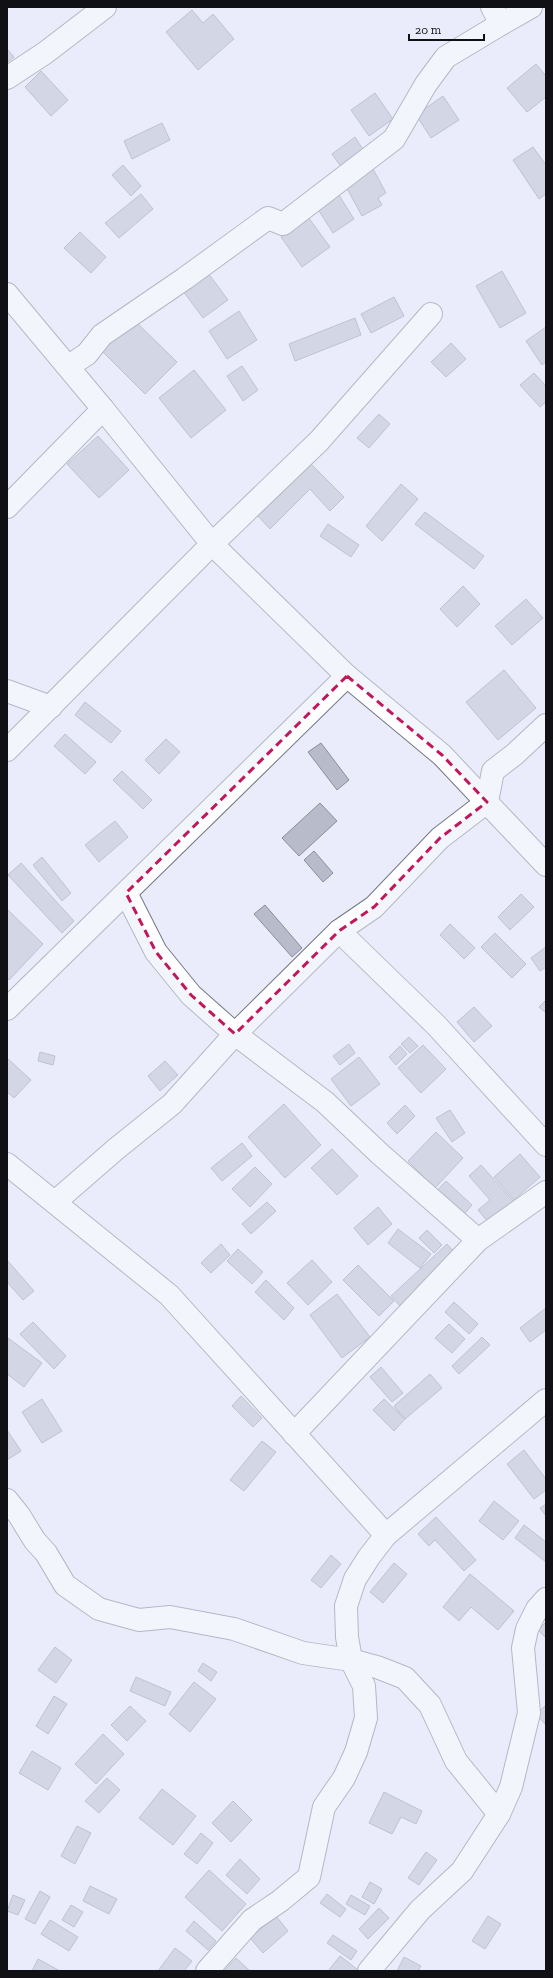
<svg xmlns="http://www.w3.org/2000/svg" width="553" height="1978" viewBox="0 0 553 1978" font-family="'Zilla Slab',serif">
  <style>
    .building { fill: #b8bbc9; stroke: #8b8d9a }
    .lines { fill: none; stroke-linecap: round; stroke-linejoin: round }
    .street-casing { stroke: #757783; stroke-width: 24 }
    .street { stroke: #fff; stroke-width: 22 }
    .marked { fill: none; stroke: #c2185b; stroke-width: 3; stroke-dasharray: 8 5; stroke-linejoin: round }
  </style>
  <rect width="100%" height="100%" fill="#eaecfb"/>
  <!-- building -->
  <g class="building">
    <path d="M192 10 203 23 213 14 234 39 198 70 166 32Z"/>
    <path d="M7 49 14 57 7 63Z"/>
    <path d="M536 64 546 76V97L527 112 507 88Z"/>
    <path d="M41 71 68 100 51 116 25 87Z"/>
    <path d="M375 93 393 119 369 136 351 110Z"/>
    <path d="M443 96 459 120 431 138 416 115Z"/>
    <path d="M162 123 170 140 132 159 124 141Z"/>
    <path d="M355 137 364 151 342 168 332 154Z"/>
    <path d="M533 147 546 165V194L539 199 513 160Z"/>
    <path d="M123 165 141 186 131 196 112 175Z"/>
    <path d="M372 167 386 193 378 198 382 205 362 216 344 183Z"/>
    <path d="M337 192 354 219 333 233 316 206Z"/>
    <path d="M141 194 153 209 119 238 105 223Z"/>
    <path d="M308 217 330 247 302 267 281 237Z"/>
    <path d="M80 232 106 257 91 273 64 248Z"/>
    <path d="M205 269 228 300 203 318 180 287Z"/>
    <path d="M502 271 526 313 500 328 476 286Z"/>
    <path d="M394 297 404 316 371 333 361 314Z"/>
    <path d="M239 311 257 340 227 359 209 331Z"/>
    <path d="M355 318 361 335 295 361 289 344Z"/>
    <path d="M133 319 177 362 145 394 102 351Z"/>
    <path d="M546 327V362L542 365 526 341Z"/>
    <path d="M451 343 466 359 446 377 431 362Z"/>
    <path d="M242 366 258 390 243 401 227 376Z"/>
    <path d="M194 370 226 410 191 438 159 398Z"/>
    <path d="M534 373 546 386V402L540 407 520 385Z"/>
    <path d="M379 414 390 424 369 448 357 438Z"/>
    <path d="M98 436 129 470 99 498 67 464Z"/>
    <path d="M311 464 344 497 330 511 310 489 270 529 258 516Z"/>
    <path d="M401 484 418 499 382 541 366 526Z"/>
    <path d="M425 512 484 556 474 569 415 524Z"/>
    <path d="M328 524 359 545 351 557 320 536Z"/>
    <path d="M463 586 480 604 457 627 440 609Z"/>
    <path d="M526 599 543 618 512 645 495 626Z"/>
    <path d="M504 670 536 708 498 740 466 702Z"/>
    <path d="M85 702 121 731 111 743 75 715Z"/>
    <path d="M65 734 96 762 85 774 54 746Z"/>
    <path d="M166 739 180 752 159 774 145 760Z"/>
    <path d="M321 743 349 780 337 790 308 752Z"/>
    <path d="M122 771 152 800 143 809 113 780Z"/>
    <path d="M320 803 337 821 299 856 282 838Z"/>
    <path d="M115 821 128 837 99 862 85 845Z"/>
    <path d="M314 851 333 873 323 882 304 860Z"/>
    <path d="M42 857 71 893 62 901 33 865Z"/>
    <path d="M21 863 74 921 62 933 8 875Z"/>
    <path d="M521 894 534 907 510 930 498 917Z"/>
    <path d="M265 905 302 948 292 957 254 914Z"/>
    <path d="M7 909 43 944 9 980 7 977Z"/>
    <path d="M450 924 475 948 464 959 440 935Z"/>
    <path d="M495 933 526 964 512 978 481 947Z"/>
    <path d="M546 947V967L540 971 531 958Z"/>
    <path d="M546 1000V1013L539 1007Z"/>
    <path d="M474 1007 492 1026 474 1042 457 1022Z"/>
    <path d="M409 1037 418 1046 410 1053 401 1044Z"/>
    <path d="M349 1044 355 1053 340 1065 333 1056Z"/>
    <path d="M423 1045 446 1069 421 1093 398 1068Z"/>
    <path d="M400 1046 407 1054 396 1065 389 1057Z"/>
    <path d="M40 1052 55 1056 53 1065 38 1061Z"/>
    <path d="M359 1057 380 1084 351 1106 331 1079Z"/>
    <path d="M7 1058 31 1080 14 1098 7 1092Z"/>
    <path d="M165 1061 178 1075 160 1091 148 1076Z"/>
    <path d="M284 1104 321 1145 285 1178 248 1137Z"/>
    <path d="M405 1105 415 1116 397 1134 387 1123Z"/>
    <path d="M450 1110 465 1133 452 1142 436 1118Z"/>
    <path d="M436 1132 463 1158 435 1188 408 1161Z"/>
    <path d="M242 1143 252 1156 222 1181 211 1168Z"/>
    <path d="M332 1149 358 1176 337 1195 311 1168Z"/>
    <path d="M520 1154 540 1177 514 1200 494 1177Z"/>
    <path d="M481 1165 513 1201 489 1223 478 1210 490 1200 469 1176Z"/>
    <path d="M255 1167 272 1184 250 1207 232 1189Z"/>
    <path d="M446 1181 472 1205 459 1220 433 1195Z"/>
    <path d="M267 1202 276 1211 251 1234 242 1224Z"/>
    <path d="M378 1207 392 1224 368 1245 354 1228Z"/>
    <path d="M398 1229 431 1254 420 1268 388 1243Z"/>
    <path d="M427 1230 442 1245 434 1253 419 1238Z"/>
    <path d="M221 1244 230 1255 211 1273 201 1263Z"/>
    <path d="M447 1244 457 1255 401 1307 391 1296Z"/>
    <path d="M238 1249 263 1272 252 1284 227 1261Z"/>
    <path d="M7 1260 34 1291 23 1300 7 1282Z"/>
    <path d="M312 1260 332 1282 308 1305 287 1283Z"/>
    <path d="M358 1265 394 1301 379 1316 343 1280Z"/>
    <path d="M266 1280 294 1308 284 1320 255 1292Z"/>
    <path d="M337 1294 370 1337 342 1358 310 1315Z"/>
    <path d="M454 1302 478 1324 469 1334 445 1312Z"/>
    <path d="M546 1308V1330L530 1342 520 1328Z"/>
    <path d="M33 1322 66 1356 54 1369 20 1334Z"/>
    <path d="M449 1324 465 1339 452 1353 435 1338Z"/>
    <path d="M482 1337 490 1345 459 1374 452 1366Z"/>
    <path d="M8 1338 42 1363 24 1387 7 1374Z"/>
    <path d="M381 1367 403 1393 392 1402 370 1377Z"/>
    <path d="M430 1374 442 1388 405 1419 394 1406Z"/>
    <path d="M241 1396 262 1418 253 1427 232 1406Z"/>
    <path d="M42 1399 62 1431 42 1443 22 1412Z"/>
    <path d="M384 1399 405 1419 394 1431 373 1410Z"/>
    <path d="M7 1430 21 1451 7 1460Z"/>
    <path d="M262 1441 276 1452 244 1491 230 1480Z"/>
    <path d="M524 1450 546 1479V1490L534 1499 507 1464Z"/>
    <path d="M494 1501 519 1521 503 1540 479 1521Z"/>
    <path d="M546 1504V1516L540 1508Z"/>
    <path d="M436 1517 476 1560 464 1571 435 1540 429 1546 418 1534Z"/>
    <path d="M524 1525 546 1542V1562L515 1538Z"/>
    <path d="M331 1555 341 1564 321 1588 311 1580Z"/>
    <path d="M394 1563 407 1574 383 1603 370 1592Z"/>
    <path d="M470 1574 514 1611 498 1630 471 1607 459 1621 443 1607Z"/>
    <path d="M546 1622V1638L538 1630Z"/>
    <path d="M55 1647 72 1660 56 1683 38 1670Z"/>
    <path d="M203 1663 217 1672 211 1681 198 1671Z"/>
    <path d="M136 1677 171 1692 165 1706 130 1691Z"/>
    <path d="M194 1682 216 1699 190 1732 169 1714Z"/>
    <path d="M54 1696 67 1704 48 1734 36 1726Z"/>
    <path d="M546 1705V1725L536 1714Z"/>
    <path d="M130 1706 146 1721 127 1741 111 1725Z"/>
    <path d="M103 1734 124 1754 96 1784 75 1764Z"/>
    <path d="M32 1751 61 1768 48 1790 19 1773Z"/>
    <path d="M107 1778 120 1790 99 1813 85 1801Z"/>
    <path d="M162 1789 196 1816 173 1845 139 1818Z"/>
    <path d="M384 1792 422 1811 416 1824 401 1817 392 1834 369 1823Z"/>
    <path d="M233 1801 252 1820 231 1842 212 1823Z"/>
    <path d="M77 1826 91 1833 75 1864 61 1856Z"/>
    <path d="M201 1833 213 1843 197 1864 184 1854Z"/>
    <path d="M426 1852 437 1860 419 1885 408 1878Z"/>
    <path d="M240 1859 260 1879 247 1894 226 1875Z"/>
    <path d="M209 1870 246 1904 222 1931 185 1897Z"/>
    <path d="M370 1882 382 1889 374 1904 362 1897Z"/>
    <path d="M90 1886 117 1899 109 1914 83 1901Z"/>
    <path d="M40 1891 50 1897 35 1924 25 1919Z"/>
    <path d="M327 1894 346 1909 340 1917 320 1903Z"/>
    <path d="M13 1895 25 1900 18 1915 7 1911Z"/>
    <path d="M351 1895 370 1906 365 1915 346 1904Z"/>
    <path d="M71 1905 83 1912 74 1927 62 1920Z"/>
    <path d="M379 1908 389 1918 368 1939 359 1929Z"/>
    <path d="M276 1916 288 1931 263 1953 250 1938Z"/>
    <path d="M488 1916 501 1924 485 1949 472 1941Z"/>
    <path d="M50 1920 78 1937 69 1951 41 1934Z"/>
    <path d="M194 1921 216 1941 208 1950 186 1931Z"/>
    <path d="M333 1935 357 1951 351 1960 327 1943Z"/>
    <path d="M175 1948 192 1961 184 1971H158Z"/>
    <path d="M340 1956 358 1970 357 1971H328Z"/>
    <path d="M404 1957 421 1966 418 1971H397Z"/>
    <path d="M236 1958 250 1971H224Z"/>
    <path d="M38 1959 60 1971H32Z"/>
  </g>
  <g class="lines">
    <!-- street casing -->
    <g class="street-casing">
      <g id="street">
        <path d="M501 24 531 7"/>
        <path d="M7 78 45 53 105 7"/>
        <path d="M7 294 103 409 7 507"/>
        <path d="M431 314 319 441 212 544 347 676 442 755 546 865"/>
        <path d="M69 366 87 354 102 335 184 279 268 218 283 224 394 139 426 84 446 57 501 24 492 7"/>
        <path d="M7 691 51 707"/>
        <path d="M7 750 212 544 103 409"/>
        <path d="M126 893 156 952 191 995 235 1034 325 1102 380 1154 478 1240 294 1434"/>
        <path d="M339 931 436 1025 546 1145"/>
        <path d="M7 1009 347 676"/>
        <path d="M7 1164 169 1295 386 1535"/>
        <path d="M55 1202 116 1149 172 1104 235 1034 339 931 374 907 440 838 487 802 493 771 515 754 546 725"/>
        <path d="M478 1240 546 1192"/>
        <path d="M7 1500 19 1515 35 1541 46 1553 65 1585 99 1609 139 1620 170 1617 234 1629 303 1653 351 1660 377 1667 405 1678 430 1705 456 1761 499 1814"/>
        <path d="M207 1971 252 1920 280 1901 309 1877 324 1807 344 1778 356 1752 366 1718 364 1686 351 1660 347 1637 346 1606 355 1579 369 1557 386 1535 546 1400"/>
        <path d="M369 1971 420 1910 462 1871 499 1814 511 1787 529 1713 523 1648 527 1629 537 1609 546 1599"/>
      </g>
    </g>
    <!-- street -->
    <use href="#street" class="street"/>
  </g>
  <!-- marked area -->
  <path d="M0 0H553V1978H0ZM347 676 442 755 487 802 440 838 374 907 339 931 235 1034 191 995 156 952 126 893Z" fill="#eaecfb" fill-opacity=".55" fill-rule="evenodd"/>
  <path class="marked" d="M347 676 442 755 487 802 440 838 374 907 339 931 235 1034 191 995 156 952 126 893Z"/>
  <!-- border -->
  <rect width="553" height="1978" fill="none" stroke="#101015" stroke-width="16"/>
  <!-- scale -->
  <path d="M409 34v6h75v-6" fill="none" stroke="#101015" stroke-width="2"/>
  <text x="415" y="34" font-size="12" fill="#101015" stroke="#eaecfb" stroke-width="3" paint-order="stroke">20 m</text>
</svg>
